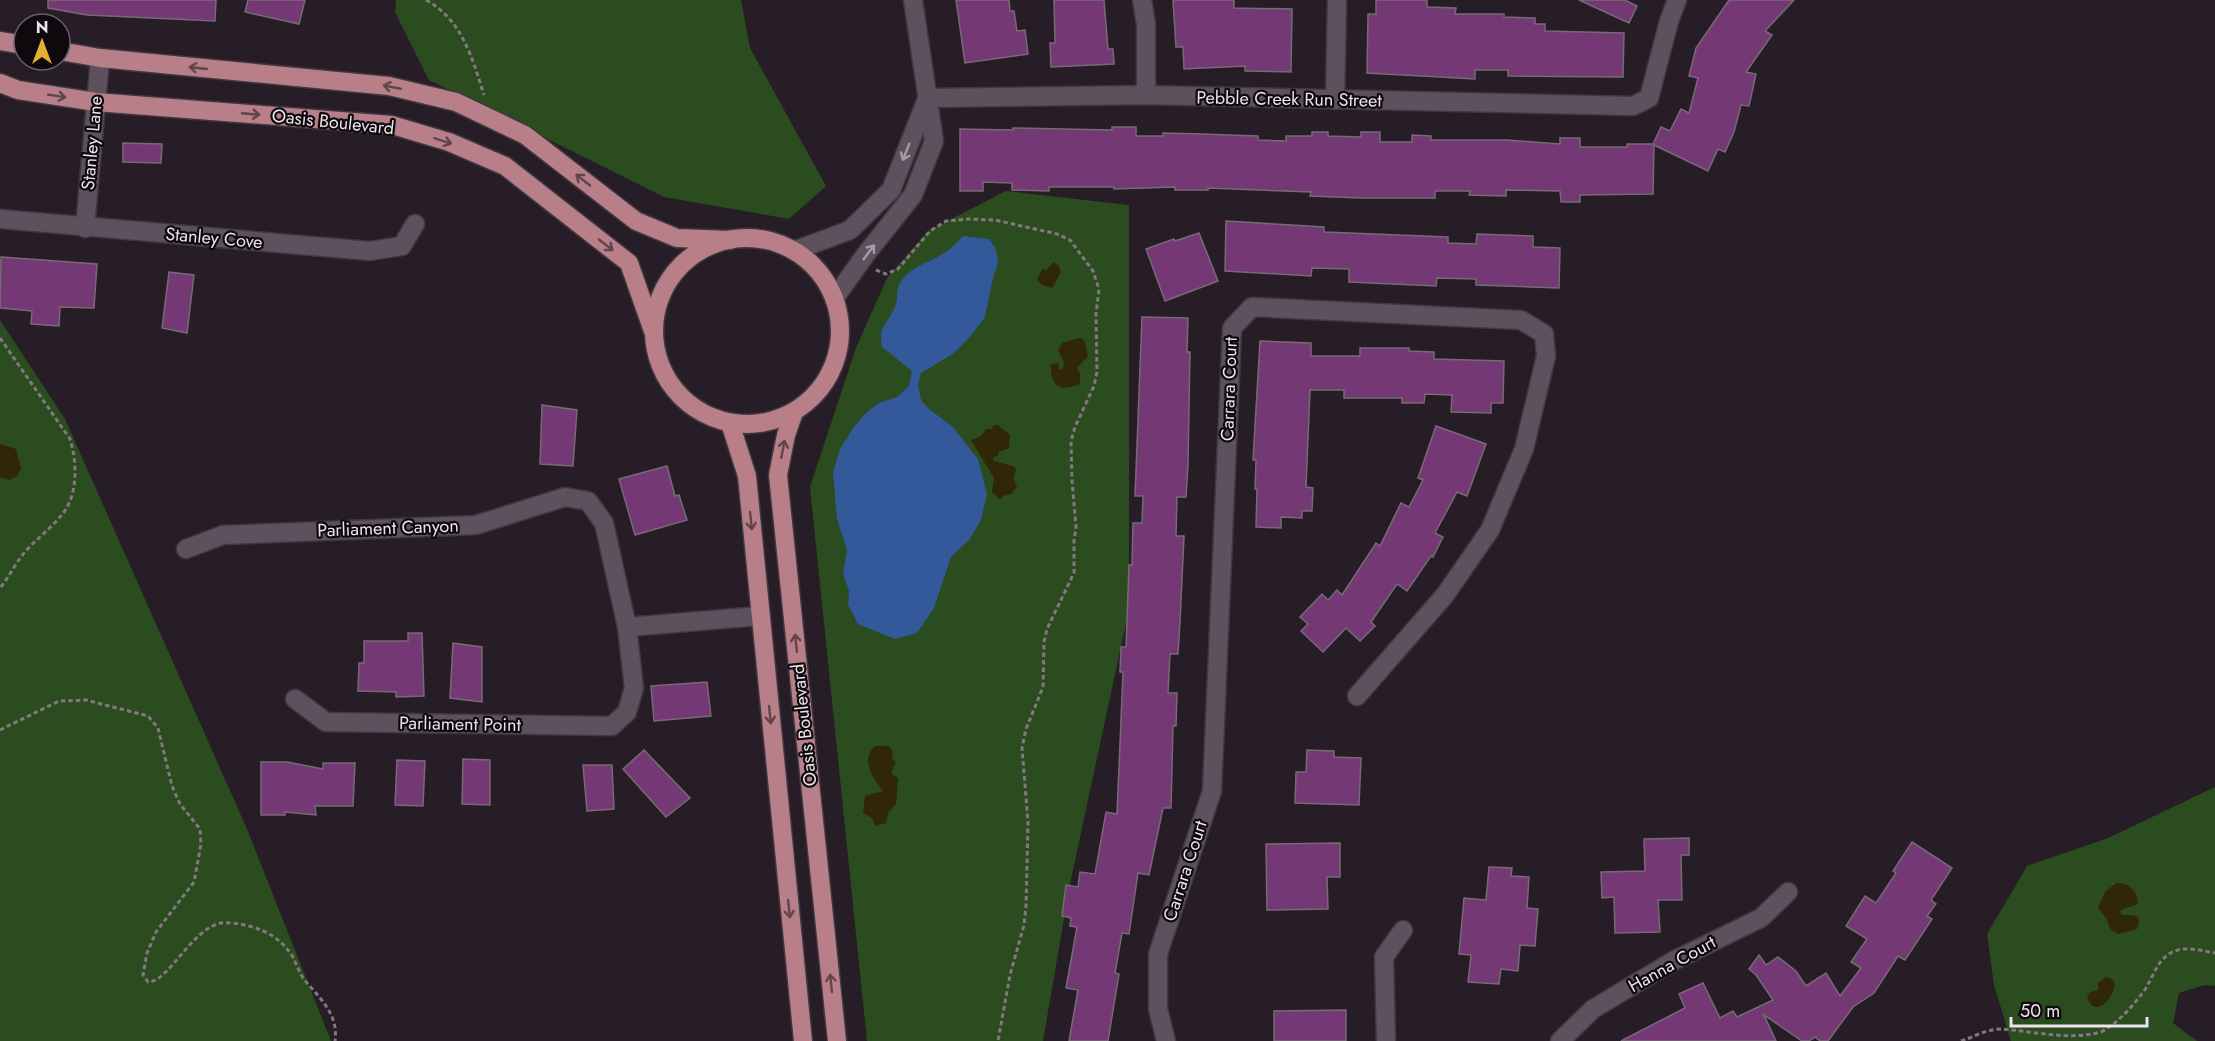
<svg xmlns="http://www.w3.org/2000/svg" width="2215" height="1041" viewBox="0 0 2215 1041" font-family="Jost,sans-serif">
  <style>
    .green { fill: #2b4c1e }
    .sand { fill: #302706 }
    .water { fill: #33599b }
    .building { fill: #743974; stroke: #776a76; stroke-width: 1.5 }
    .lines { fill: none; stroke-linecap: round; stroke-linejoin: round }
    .minor-casing { stroke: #403840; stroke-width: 21 }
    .major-casing { stroke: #403840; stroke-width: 21 }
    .path { stroke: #817881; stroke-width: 3; stroke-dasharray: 4.5 3; stroke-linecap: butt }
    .minor { stroke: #5d515d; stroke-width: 18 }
    .major { stroke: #b87f89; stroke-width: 18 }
    .oneway { stroke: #62444b }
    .oneway2 { stroke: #a49aa4 }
    .labels { text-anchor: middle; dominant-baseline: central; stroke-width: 4.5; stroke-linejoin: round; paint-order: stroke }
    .street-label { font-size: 18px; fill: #ebe4eb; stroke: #0d090d }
  </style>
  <rect width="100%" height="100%" fill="#271d27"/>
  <!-- green -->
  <g class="green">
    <path d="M396 0H741L750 48 826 186 789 219 664 197 429 80 395 12Z"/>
    <path d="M1006 191 1129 205V609L1070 884 1043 1041H867L810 487 856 348 887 278 928 231Z"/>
    <path d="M0 320 65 419 247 829 331 1041H0Z"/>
    <path d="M2215 787V986L2205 985 2179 993 2173 1023 2197 1041H2011L1994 985 1987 934 2027 866 2108 838Z"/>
  </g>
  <!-- sand -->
  <g class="sand">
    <path d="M1053 262 1059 266 1061 272 1052 288 1042 285 1037 280 1042 269 1047 270Z"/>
    <path d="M1079 338 1084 340 1088 356 1077 368 1080 373V384C1060 393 1050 386 1051 364L1059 363V369L1062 370 1064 363 1058 350 1062 343Z"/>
    <path d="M994 425H998L1010 435 1009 448 999 452 998 456 994 457 993 461C1001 463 1008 464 1015 467L1016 471 1013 478 1017 487 1011 494 1003 496 1000 500 992 492 994 478 971 440 981 436 986 429H992Z"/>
    <path d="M0 444 16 449 21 469 17 476 9 480 0 477Z"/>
    <path d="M875 746H889L893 752 892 759 896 762 891 773 898 778 896 804 888 813 886 823 875 826 872 818 863 813 865 796 883 791C873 778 860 760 875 746Z"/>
    <path d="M2116 883C2128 882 2138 891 2138 903 2133 908 2125 906 2120 912L2122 915H2133L2138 917 2139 923 2137 929 2118 934 2111 930 2106 918 2098 908 2105 892Z"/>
    <path d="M2106 977 2112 979 2115 984C2113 999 2095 1020 2087 997L2090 992 2098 990V983Z"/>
  </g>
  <!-- water -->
  <path class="water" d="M963 236 989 239 996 249 998 263 993 278 985 317 969 338 954 353 921 373 918 385 921 400 930 410 952 426 978 459 987 494 981 520 969 540 951 557 934 608 917 633 895 639 858 624 848 605 849 591 843 574 847 550 837 519 833 472 840 449 853 428 867 412 879 403 897 397 909 386 912 371 882 347C878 327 886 326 894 309 899 300 895 292 900 283 912 264 934 262 950 249 955 245 959 240 963 236Z"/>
  <!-- building -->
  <g class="building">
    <path d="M48 0H216L215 21 87 15 48 8Z"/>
    <path d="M248 0H305L299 24 245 12Z"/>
    <path d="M956 0H1009L1010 11H1014L1017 31 1025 30 1028 54 965 63Z"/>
    <path d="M1054 0H1104L1108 49H1113L1114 64 1051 67 1050 43H1055Z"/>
    <path d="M1173 0H1234V8L1292 9 1291 72 1245 71V66L1184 69 1183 47H1176Z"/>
    <path d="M1376 0H1427V7L1456 8 1455 14H1504V17L1535 18V24H1545V31L1624 33 1623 77 1508 76V70H1475V79L1367 73 1368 14H1376Z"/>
    <path d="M1579 0H1625L1637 6 1629 23Z"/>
    <path d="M1729 0H1794L1765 31 1772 35 1746 72 1756 74 1749 106 1741 105 1734 132 1725 152 1718 149 1708 171 1654 145 1653 194 1580 195V202H1561L1560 191 1506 190V196L1469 195 1470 191H1435V198H1361L1310 196 1311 192 1208 188V190H1175V187L1114 189V187H1049V191L1012 190V183L983 182V191H960V129L1013 130V128L1112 130V127H1136V136H1163V133L1202 134 1258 136V140L1286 141V136H1312V132H1328V136L1361 137V132H1380V142H1412V135L1431 136V140H1507L1560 144V138H1580V147H1627V144H1653L1661 127 1670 131 1681 109 1689 113 1698 78 1689 76 1696 48Z"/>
    <path d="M123 143 162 144 161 163 123 162Z"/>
    <path d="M1226 221 1324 227V232L1448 237V243L1476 244 1477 234 1533 236V247L1560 248 1559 288 1476 285V279L1437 278 1436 286 1349 282V269L1312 268 1311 276 1225 271Z"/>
    <path d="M1199 233 1218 281 1165 301 1146 249 1174 239 1175 241Z"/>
    <path d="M1 257 97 264 94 308 60 307 59 326 31 324 32 311 0 308Z"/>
    <path d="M169 272 194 275 187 333 162 328Z"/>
    <path d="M1142 317 1188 318 1187 352H1190L1188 465 1186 497H1177L1176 536H1184L1180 622 1178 654H1170L1168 693H1177L1176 726H1173L1171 808H1163L1149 875 1138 873 1129 934 1122 933 1115 973 1119 974 1108 1041H1069L1078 990 1066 988 1077 927 1070 926 1071 918 1062 916 1066 885 1078 887 1080 872 1095 874 1106 812 1117 814 1123 672H1120L1121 647H1126L1129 565H1132L1133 523H1142L1143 496H1135Z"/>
    <path d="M1260 341 1311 343V356H1360V348H1409V351L1434 352V359L1504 361 1503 403H1491V413L1451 412 1452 395 1425 394 1424 403H1402V398H1344V390H1310L1306 487 1313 488 1312 511H1302V518L1281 517V528L1256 527 1257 489H1255L1256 460H1253Z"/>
    <path d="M542 405 577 410 573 466 540 464Z"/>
    <path d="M1436 426 1486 444 1467 496 1457 492 1435 533 1443 537 1433 557 1431 556 1407 591 1397 584 1371 622 1375 626 1360 641 1346 628 1323 652 1301 631 1308 624 1300 617 1322 594 1328 600 1337 590 1342 595 1376 543 1380 546 1401 503 1409 507 1423 480 1418 478Z"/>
    <path d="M667 466 675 496 679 495 687 520 635 535 619 479Z"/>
    <path d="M408 633H422L424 696 396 697V692L358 691 359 663H364V641H408Z"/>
    <path d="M453 643 482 647V702L450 698Z"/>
    <path d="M707 682 711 716 654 721 651 686Z"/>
    <path d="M644 750 690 798 666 817 623 769Z"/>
    <path d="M1307 750 1334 751V757L1361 758 1359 805 1295 803 1296 772H1306Z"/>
    <path d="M463 759 490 760V805L462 804Z"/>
    <path d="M397 760 425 761 423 806 395 805Z"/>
    <path d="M261 762H287L323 769V763H355L353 806H315L316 815 285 812V815H261Z"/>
    <path d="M583 765H612L614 809 587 811Z"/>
    <path d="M1689 838V855H1681L1682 900H1658L1660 932 1615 933 1614 897 1602 898 1601 872 1645 871 1644 839Z"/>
    <path d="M1912 842 1952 868 1931 900 1936 904 1927 916 1932 919 1905 960 1898 956 1874 993 1853 1007 1828 1041H1820L1815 1037 1809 1041H1802L1764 1015 1776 1041H1621L1685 1008 1679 994 1703 983 1720 1018 1733 1011 1737 1017 1773 1000 1756 975 1749 969 1759 955 1766 965 1778 957 1796 971 1806 986 1826 973 1840 996 1861 968 1851 962 1867 939 1846 926 1865 896 1876 903 1896 873 1893 871Z"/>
    <path d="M1340 843V877H1327L1328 909 1267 910 1266 844Z"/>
    <path d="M1489 867 1512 868 1511 876 1529 877 1527 908 1538 909 1535 946 1520 945 1518 971 1501 969 1499 984 1468 982 1471 955 1459 954 1464 898 1486 900Z"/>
    <path d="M1346 1010V1041H1274V1011Z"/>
  </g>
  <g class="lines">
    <!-- minor casing -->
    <g class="minor-casing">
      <g id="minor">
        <path d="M1142 0 1146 24V95"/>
        <path d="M928 98 1146 95 1633 106 1649 98 1669 21 1677 0"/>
        <path d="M1335 100 1337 0"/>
        <path d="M0 219 370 251 402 246 415 224"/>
        <path d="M85 228 100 58"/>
        <path d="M794 251 850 230 891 190 927 99"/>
        <path d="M834 299 866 254 913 195 934 141 913 0"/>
        <path d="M186 549 223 535 476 525 565 497 588 501 604 523 627 627 634 688 627 712 612 726 326 722 295 699"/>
        <path d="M627 627 760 616"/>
        <path d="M1166 1041 1158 1009V954L1212 791 1232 328 1252 307 1521 320 1544 334 1546 356 1524 449 1490 530 1445 595 1357 696"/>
        <path d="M1386 1041 1384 957 1403 930"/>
        <path d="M1560 1041 1593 1009 1675 960 1761 918 1788 892"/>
      </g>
    </g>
    <!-- major casing -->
    <g class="major-casing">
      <g id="major">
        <path d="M0 41 24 45"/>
        <path d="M60 51 100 58 389 86 456 102 525 135 636 221 677 238 730 240"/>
        <path d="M0 83 18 90 96 102 392 125 449 142 505 166 629 263 653 331"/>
        <circle cx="747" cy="331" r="93"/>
        <path d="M794 412 786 435 778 475 837 1041"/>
        <path d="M730 423 747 476 803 1041"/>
      </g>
    </g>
    <!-- path -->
    <g class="path">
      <path d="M426 0C462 20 472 57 484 95"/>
      <path d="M876 270 886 274 898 269 930 231 946 221 969 219 995 220 1057 234 1070 240 1093 271 1099 289 1096 314 1097 372 1094 386 1075 427 1071 441 1072 481 1076 527 1074 541V573L1047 629 1044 642 1043 687 1026 729 1022 748 1028 822 1026 906 1024 925 1010 975 998 1041"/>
      <path d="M0 338 70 439C77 461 78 493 64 512 53 527 36 539 24 553 15 564 9 577 0 588"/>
      <path d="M0 730 59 701 86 700 148 716 158 728 172 786 180 804 200 829 201 844 194 882 156 932 147 953 143 975 148 982C169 982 191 929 221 923 230 922 241 924 249 926 268 931 282 940 293 957 296 964 299 971 303 978 318 997 339 1013 335 1041"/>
      <path d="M1961 1041C1974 1037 1986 1029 2001 1029 2033 1031 2068 1041 2101 1032 2118 1023 2132 1007 2144 991 2155 975 2157 956 2178 950 2189 947 2204 951 2215 953"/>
    </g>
    <!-- minor -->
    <use href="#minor" class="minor"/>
    <!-- major -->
    <use href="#major" class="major"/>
  </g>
  <!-- one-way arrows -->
  <defs><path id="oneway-shaft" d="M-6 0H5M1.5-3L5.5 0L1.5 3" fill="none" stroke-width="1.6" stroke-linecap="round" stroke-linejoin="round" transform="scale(1.5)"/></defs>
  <g class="oneway">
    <use href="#oneway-shaft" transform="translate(198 68) rotate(-174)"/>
    <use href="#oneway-shaft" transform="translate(392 87) rotate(-169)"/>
    <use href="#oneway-shaft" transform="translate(57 96) rotate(9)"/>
    <use href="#oneway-shaft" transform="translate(251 114) rotate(5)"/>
    <use href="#oneway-shaft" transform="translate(443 141) rotate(18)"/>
    <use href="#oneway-shaft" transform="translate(583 180) rotate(-142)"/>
    <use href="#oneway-shaft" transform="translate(606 245) rotate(38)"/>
    <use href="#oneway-shaft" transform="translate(783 449) rotate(-79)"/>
    <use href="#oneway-shaft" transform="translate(751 521) rotate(84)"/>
    <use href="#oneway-shaft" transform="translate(796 643) rotate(-96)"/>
    <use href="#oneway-shaft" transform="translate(770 715) rotate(84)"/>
    <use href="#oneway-shaft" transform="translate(789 909) rotate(84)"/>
    <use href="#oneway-shaft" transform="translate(831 983) rotate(-96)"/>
  </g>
  <g class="oneway2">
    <use href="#oneway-shaft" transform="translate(906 152) rotate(112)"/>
    <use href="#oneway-shaft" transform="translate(869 252) rotate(-53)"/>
  </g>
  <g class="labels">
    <!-- street labels -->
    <g class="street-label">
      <text transform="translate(1289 99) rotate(1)">Pebble Creek Run Street</text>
      <text transform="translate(333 122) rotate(6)">Oasis Boulevard</text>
      <text transform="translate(92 143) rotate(-85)">Stanley Lane</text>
      <text transform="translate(214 238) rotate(5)">Stanley Cove</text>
      <text transform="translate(1229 389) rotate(-88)">Carrara Court</text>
      <text transform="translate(388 528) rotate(-2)">Parliament Canyon</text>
      <text transform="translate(460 724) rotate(1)">Parliament Point</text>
      <text transform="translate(804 725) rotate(-96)">Oasis Boulevard</text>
      <text transform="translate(1185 871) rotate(-72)">Carrara Court</text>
      <text transform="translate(1672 964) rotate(-29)">Hanna Court</text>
    </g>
  </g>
  <!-- north arrow -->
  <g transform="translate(42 42)"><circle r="28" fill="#0d090d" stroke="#666166" stroke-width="1.5"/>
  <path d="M0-4.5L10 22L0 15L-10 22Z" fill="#e2af34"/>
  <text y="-9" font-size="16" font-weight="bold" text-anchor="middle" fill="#ebe4eb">N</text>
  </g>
  <!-- scale -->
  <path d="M2011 1017v9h136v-9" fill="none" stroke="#ebe4eb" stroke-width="3"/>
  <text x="2020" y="1017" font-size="18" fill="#ebe4eb" stroke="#0d090d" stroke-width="4.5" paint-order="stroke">50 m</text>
</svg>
